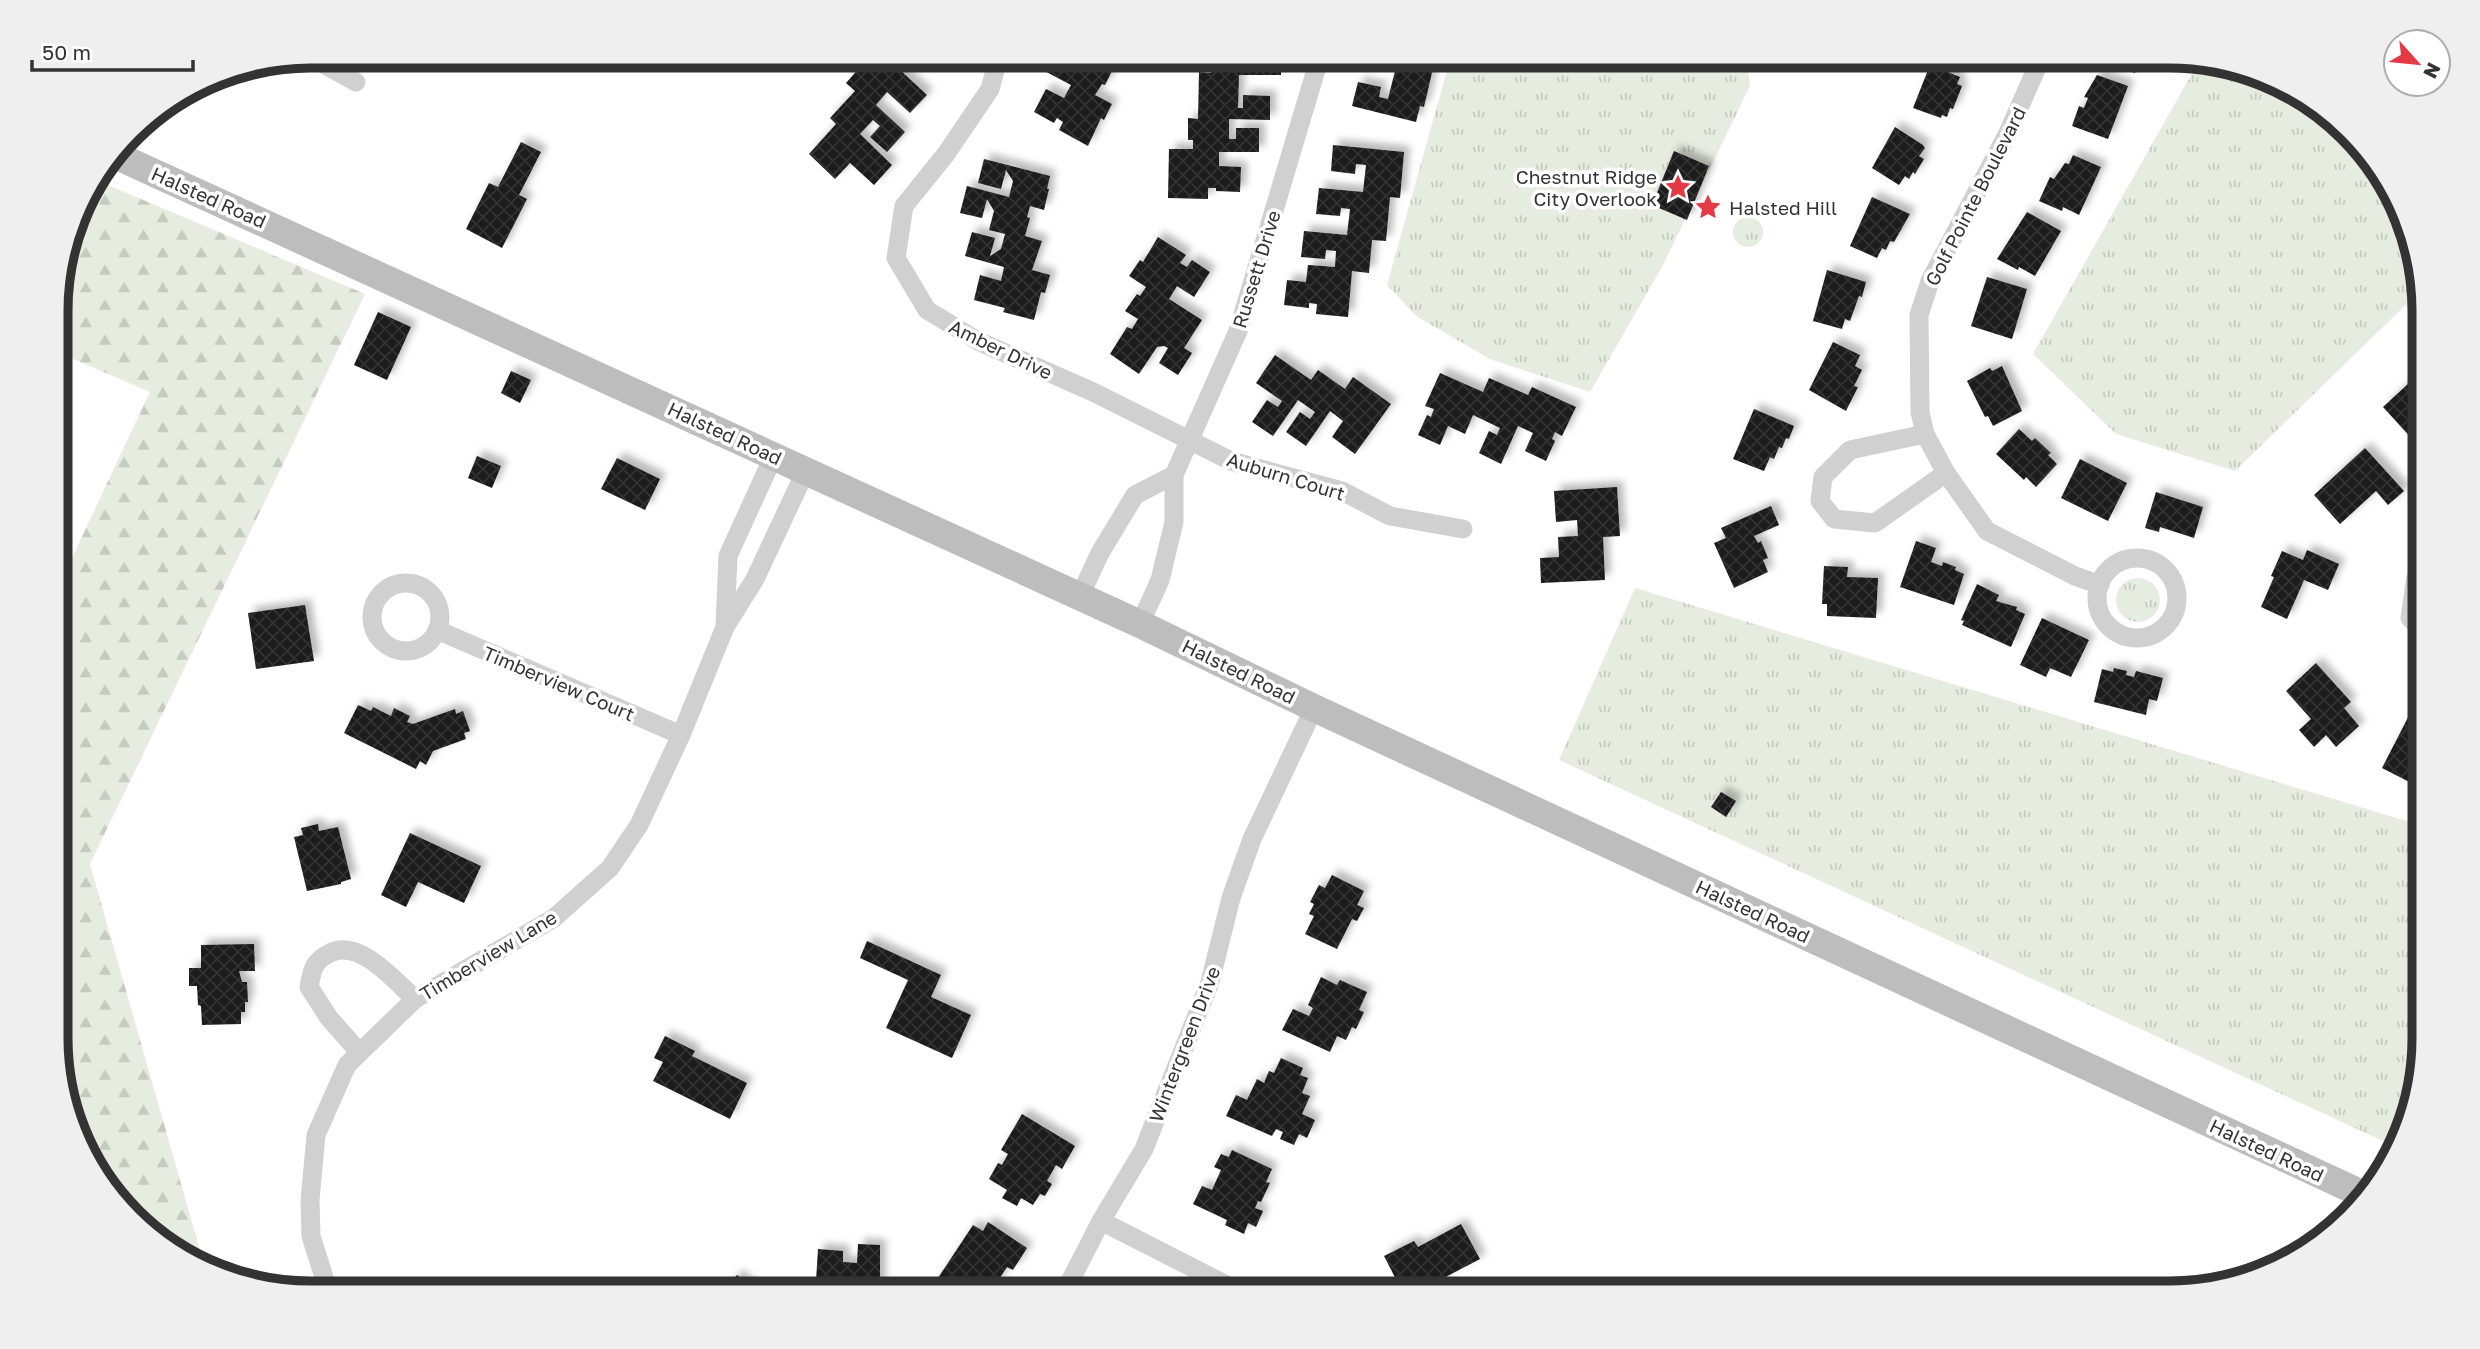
<svg xmlns="http://www.w3.org/2000/svg" width="2480" height="1349" viewBox="0 0 2480 1349" font-family="'Golos Text',sans-serif">
  <style>
    .grass { fill: url(#grass-tufts) }
    .forest { fill: url(#forest-firs) }
    .building { fill: url(#building-cross-hatch); filter: url(#shadow) }
    .lines { fill: none; stroke-linecap: round; stroke-linejoin: round }
    .street { stroke: #d0d0d0; stroke-width: 19 }
    .secondary { stroke: #bdbdbd; stroke-width: 28 }
    .labels { text-anchor: middle; dominant-baseline: central; stroke-width: 7; stroke-linejoin: round; paint-order: stroke }
    .poi-label { font-size: 19px; fill: #333; stroke: #fff; text-anchor: end }
    .street-label { font-size: 19px; fill: #333; stroke: #fff }
    .rim { fill: none; stroke: #333; stroke-width: 9 }
  </style>
  <defs>
    <pattern id="grass-tufts" width="24" height="20" patternUnits="userSpaceOnUse" patternTransform="scale(1.75)"><rect width="24" height="20" fill="#e6ecdf"/><path d="M3 7l-1-3M5 7V3M7 7l1-3M15 17l-1-3M17 17v-4M19 17l1-3" fill="none" stroke="#c6cbc0"/></pattern>
    <pattern id="forest-firs" width="22" height="20" patternUnits="userSpaceOnUse" patternTransform="scale(1.75)"><rect width="22" height="20" fill="#e6ecdf"/><path d="M5 1l3.5 6h-7zM16 11l3.5 6h-7z" fill="#c6cbc0"/></pattern>
    <pattern id="building-cross-hatch" width="8" height="8" patternUnits="userSpaceOnUse" patternTransform="scale(1.75)"><rect width="8" height="8" fill="#1a1a1a"/><path d="M0 0l8 8M0 8l8-8" fill="none" stroke="#333"/></pattern>
    <filter id="shadow"><feDropShadow dx="6" dy="-6" stdDeviation="3.5" flood-color="#0004"/></filter>
  </defs>
  <rect width="100%" height="100%" fill="#fff"/>
  <!-- grass -->
  <g class="grass">
    <path d="M1451 56H1746L1750 86 1662 267 1590 392 1490 359 1416 316 1387 285Z"/>
    <path d="M2198 63 2282 82 2381 169 2422 278V289L2235 471 2116 434 2033 354Z"/>
    <circle cx="1748" cy="232" r="15"/>
    <circle cx="2138" cy="600" r="22"/>
    <path d="M1635 588 2423 826 2424 1039 2398 1148 1559 760Z"/>
  </g>
  <!-- forest -->
  <path class="forest" d="M96 180 365 294 90 864 205 1268 198 1267 99 1180 58 1072 57 590 150 392 57 352V294L82 198Z"/>
  <!-- building -->
  <g class="building">
    <path d="M870 56H885L927 95 910 113 887 92 876 105 905 132 887 152 870 137 880 126 873 120 860 134 892 165 874 185 850 163 835 179 809 154 836 124 830 118 855 91 846 83Z"/>
    <path d="M1041 56H1067L1059 71 1072 66 1078 56H1104L1101 62 1113 69 1105 85 1102 84 1095 95 1112 104 1104 120 1101 118 1088 146 1059 130 1063 122 1057 118 1054 123 1034 112 1046 89 1064 98 1071 85 1035 66Z"/>
    <path d="M1212 56H1249V61H1257V56H1281V75H1239L1238 108H1243V95L1270 96V120L1229 119V139H1236V128H1259V152H1219V166L1241 167 1240 192 1216 191V188H1208V199L1168 198 1169 149H1193V140H1188V118L1198 119 1199 72 1211 73Z"/>
    <path d="M1353 56H1424L1423 61 1434 64 1424 107 1420 106 1416 122 1352 106 1358 82 1381 87 1379 97 1388 99 1395 71 1352 61Z"/>
    <path d="M2098 56H2141L2135 73 2119 67 2118 71 2095 63Z"/>
    <path d="M1930 65 1960 77 1957 84 1962 86 1953 109 1950 108 1947 117 1942 115 1941 118 1913 108Z"/>
    <path d="M2097 75 2128 86 2108 139 2072 126 2079 106 2084 108 2088 98 2084 97Z"/>
    <path d="M1895 127 1923 145 1925 148 1919 156 1924 159 1915 174 1913 172 1909 179 1905 176 1899 185 1872 168Z"/>
    <path d="M521 142 541 152 519 195 527 199 502 248 466 229 489 183 498 187Z"/>
    <path d="M1333 145 1404 152 1400 198 1390 197 1386 241 1372 240 1369 273 1352 271 1348 317 1316 314 1317 304 1309 303V308L1284 305 1287 280 1306 282 1308 265 1335 267 1336 251 1326 250 1325 259 1301 257 1304 231 1347 235 1350 209 1341 208 1340 216 1316 214 1319 188 1363 192 1366 165 1356 164 1355 174 1331 171Z"/>
    <path d="M1674 151 1709 166 1687 220 1652 205Z"/>
    <path d="M2073 155 2101 167 2079 215 2063 207 2062 211 2039 201 2050 177 2054 179 2065 163 2069 164Z"/>
    <path d="M984 159 1050 176 1047 189H1049L1044 210 1030 206 1027 217 1030 218 1025 236 1042 241 1032 270 1050 275 1045 293 1041 292 1034 320 1003 312 1005 308 974 300 980 275 1001 281 1004 267 965 256 972 232 995 238 990 256 1001 249 1005 234 989 230 994 211 987 199 982 218 960 213 967 186 1009 197 1013 181 1006 170 1001 189 978 183Z"/>
    <path d="M1872 197 1910 214 1894 242 1890 241 1886 250 1882 248 1877 258 1850 246Z"/>
    <path d="M2027 212 2061 231 2035 276 2019 267 2018 270 1997 259Z"/>
    <path d="M1158 237 1186 255 1180 263 1187 267 1192 260 1210 272 1194 297 1177 286 1169 299 1202 320 1184 348 1192 353 1178 375 1159 363 1168 348 1164 346 1157 347 1139 374 1110 354 1127 327 1132 329 1138 319 1125 311 1137 294 1140 296 1146 287 1129 276 1140 260 1143 262Z"/>
    <path d="M1827 270 1866 282 1862 297 1859 296 1850 321 1845 319 1842 329 1813 321Z"/>
    <path d="M1987 277 2027 289 2012 339 1971 326Z"/>
    <path d="M378 312 411 327 387 380 354 365Z"/>
    <path d="M1833 342 1860 355 1855 366 1862 370 1854 386 1858 387 1846 411 1809 390Z"/>
    <path d="M1275 355 1311 380 1318 370 1345 389 1353 377 1391 404 1355 454 1332 437 1343 421 1330 411 1306 446 1286 432 1300 412 1310 419 1315 412 1298 400 1273 436 1252 422 1267 400 1278 407 1282 401 1256 383Z"/>
    <path d="M2002 366 2022 411 1993 426 1988 416 1985 417 1967 381 1990 368 1992 371Z"/>
    <path d="M511 371 531 380 520 403 501 393Z"/>
    <path d="M2422 371V450L2383 407Z"/>
    <path d="M1440 373 1483 392 1489 378 1528 395 1532 387 1576 407 1562 436 1555 432 1552 439 1555 441 1546 461 1525 451 1533 433 1518 426 1501 464 1479 453 1489 431 1497 435 1500 428 1473 415 1465 434 1448 426 1440 445 1418 435 1427 415 1431 417 1434 409 1425 406Z"/>
    <path d="M1754 409 1794 426 1789 439 1786 438 1782 448 1779 447 1774 459 1770 457 1764 471 1733 459Z"/>
    <path d="M2019 429 2032 441 2035 438 2051 453 2048 455 2057 464 2036 487 2026 477 2024 480 1996 454Z"/>
    <path d="M2365 448 2404 491 2388 505 2376 491 2340 524 2314 495Z"/>
    <path d="M477 456 501 466 492 488 468 478Z"/>
    <path d="M617 458 660 479 645 510 601 489Z"/>
    <path d="M2080 459 2127 483 2108 521 2061 498Z"/>
    <path d="M1617 487 1620 536 1603 537 1605 580 1541 583 1540 558 1559 557 1558 537 1578 536 1577 520 1556 522 1554 491Z"/>
    <path d="M2156 492 2203 507 2194 538 2160 527 2159 532 2145 528Z"/>
    <path d="M1771 506 1779 525 1754 536 1758 543 1761 541 1768 558 1763 560 1768 572 1734 588 1714 543 1726 538 1721 528Z"/>
    <path d="M1916 541 1936 548 1931 562 1942 566 1943 562 1956 567 1955 570 1964 574 1954 605 1900 587Z"/>
    <path d="M2307 550 2339 564 2328 590 2304 580 2287 619 2261 607 2274 577 2271 576 2282 551 2303 560Z"/>
    <path d="M1824 566 1848 567 1847 577 1878 578 1876 618 1827 616V604H1822Z"/>
    <path d="M1977 584 1999 595 1996 601 2017 607 2016 610 2025 614 2011 647 1962 625 1964 621 1961 620Z"/>
    <path d="M305 605 314 661 256 669 248 613Z"/>
    <path d="M2042 618 2089 640 2071 677 2050 668 2046 677 2020 665Z"/>
    <path d="M2316 663 2351 702 2344 708 2359 726 2336 747 2326 735 2314 747 2299 730 2311 719 2286 691Z"/>
    <path d="M2114 668 2127 671 2126 675 2134 677 2136 671 2163 678 2157 701 2149 699 2146 715 2094 702 2102 669 2113 672Z"/>
    <path d="M2417 700 2423 703V735L2418 745 2423 748V789L2382 768Z"/>
    <path d="M358 705 371 711 373 707 391 716 394 708 410 716 407 722 413 724 455 709 456 714 463 711 470 731 464 733 466 739 433 751 426 765 420 761 416 769 344 733Z"/>
    <path d="M1721 792 1736 801 1726 817 1711 807Z"/>
    <path d="M318 824 319 831 338 827 351 879 341 882V884L307 891 294 837 303 835 301 828Z"/>
    <path d="M410 833 481 866 464 903 418 882 406 907 381 895Z"/>
    <path d="M1332 875 1364 891 1357 905 1364 908 1357 921 1352 919 1337 949 1305 934 1314 916 1309 914 1314 904 1310 902 1319 885 1325 888Z"/>
    <path d="M867 941 941 975 931 997 971 1015 952 1058 886 1028 908 980 860 958Z"/>
    <path d="M254 944 255 971H239L242 982H247L248 1002H245V1012H241V1024L202 1025 201 1006 198 1005 197 986H189V968H201V945Z"/>
    <path d="M1321 977 1337 985 1340 980 1367 992 1359 1010 1364 1012 1356 1029 1352 1027 1346 1040 1337 1036 1330 1052 1282 1030 1293 1009 1309 1016 1313 1008 1308 1005Z"/>
    <path d="M665 1036 695 1051 692 1056 747 1083 730 1119 653 1081 663 1062 654 1058Z"/>
    <path d="M1281 1058 1303 1068 1300 1075 1308 1078 1302 1093 1310 1096 1302 1114 1315 1120 1307 1138 1299 1134 1294 1145 1280 1139 1283 1132 1276 1129 1272 1136 1226 1116 1236 1095 1247 1100 1257 1079 1264 1083 1269 1071 1274 1073Z"/>
    <path d="M1022 1114 1075 1146 1062 1169 1056 1165 1047 1181 1052 1184 1045 1196 1040 1194 1033 1205 1021 1198 1017 1206 1002 1198 1007 1190 989 1179 998 1163 1002 1165 1008 1154 1001 1150Z"/>
    <path d="M1232 1150 1272 1169 1266 1182 1270 1183 1261 1202 1258 1201 1255 1208 1263 1211 1256 1227 1248 1223 1244 1234 1225 1225 1227 1220 1193 1204 1202 1186 1212 1190 1221 1170 1214 1167 1221 1154 1229 1157Z"/>
    <path d="M988 1222 1027 1248 1013 1270 1007 1267 990 1293H947L934 1284 973 1225 983 1231Z"/>
    <path d="M1461 1224 1480 1259 1415 1293H1403L1384 1256 1414 1241 1418 1247Z"/>
    <path d="M858 1244 880 1245V1285L886 1293H825L826 1281H816L818 1249 843 1251V1262L857 1263Z"/>
    <path d="M737 1275 758 1293H723Z"/>
  </g>
  <g class="lines">
    <!-- street -->
    <g class="street">
      <path d="M309 56 356 82"/>
      <path d="M999 56 990 89 946 154 904 206 896 258 927 310 978 341 1093 392 1231 461 1342 491 1390 516 1463 529"/>
      <path d="M2042 56 2007 135 1930 281 1919 315 1920 412 1925 434 1946 473 1987 531 2075 576 2100 585"/>
      <path d="M120 157 128 138"/>
      <path d="M1925 434 1850 450 1823 477 1820 501 1834 519 1875 523 1946 473"/>
      <circle cx="2137" cy="598" r="40"/>
      <path d="M2423 567 2416 577 2410 618 2423 632"/>
      <circle cx="406" cy="617" r="34"/>
      <path d="M1080 596 1100 553 1135 495 1174 475"/>
      <path d="M1140 624 1160 580 1174 522V475L1238 331 1318 63V56"/>
      <path d="M725 626 728 556 774 455"/>
      <path d="M437 630 681 735"/>
      <path d="M359 1052 329 1018 309 987C312 971 313 961 330 953 359 938 395 981 415 999"/>
      <path d="M1101 1221 1242 1293"/>
      <path d="M329 1293 311 1236 310 1200 316 1135 347 1065 415 999 554 918 610 868 639 825 681 735 725 627 755 579 806 470"/>
      <path d="M1064 1293 1101 1221 1144 1149 1210 982 1231 898 1252 839 1314 708"/>
    </g>
    <!-- secondary -->
    <path class="secondary" d="M115 155 1140 624 1314 708 2360 1193"/>
  </g>
  <!-- icons -->
  <defs>
    <g id="sight-bare" transform="scale(2.1)"><path d="M0-6L1.8-2.2L6-1.7L2.9 1.2L3.7 5.4L0 3.3L-3.7 5.4L-2.9 1.2L-6-1.7L-1.8-2.2Z" fill="#e63946" stroke="#fff" stroke-width="2.5" paint-order="stroke"/></g>
  </defs>
  <g fill-rule="evenodd">
    <use href="#sight-bare" x="1678" y="187"/>
    <use href="#sight-bare" x="1708" y="207"/>
  </g>
  <g class="labels">
    <!-- poi labels -->
    <g class="poi-label">
      <text x="1657" y="176">Chestnut Ridge<tspan x="1657" dy="22">City Overlook</tspan></text>
      <text x="1729" y="207" text-anchor="start">Halsted Hill</text>
    </g>
    <!-- street labels -->
    <g class="street-label">
      <text transform="translate(1975 196) rotate(-63)">Golf Pointe Boulevard</text>
      <text transform="translate(209 197) rotate(24)">Halsted Road</text>
      <text transform="translate(1256 269) rotate(-73)">Russett Drive</text>
      <text transform="translate(1001 349) rotate(26)">Amber Drive</text>
      <text transform="translate(725 433) rotate(25)">Halsted Road</text>
      <text transform="translate(1286 476) rotate(17)">Auburn Court</text>
      <text transform="translate(1239 671) rotate(26)">Halsted Road</text>
      <text transform="translate(559 683) rotate(23)">Timberview Court</text>
      <text transform="translate(1753 911) rotate(25)">Halsted Road</text>
      <text transform="translate(488 955) rotate(-31)">Timberview Lane</text>
      <text transform="translate(1184 1044) rotate(-69)">Wintergreen Drive</text>
      <text transform="translate(2267 1150) rotate(25)">Halsted Road</text>
    </g>
  </g>
  <!-- crop -->
  <path d="M0 0H2480V1349H0ZM311 68H2169A243 243 0 0 1 2412 311V1038A243 243 0 0 1 2169 1281H311A243 243 0 0 1 68 1038V311A243 243 0 0 1 311 68Z" fill="#efefef" fill-rule="evenodd"/>
  <path class="rim" d="M311 68H2169A243 243 0 0 1 2412 311V1038A243 243 0 0 1 2169 1281H311A243 243 0 0 1 68 1038V311A243 243 0 0 1 311 68Z"/>
  <!-- north arrow -->
  <g transform="translate(2417 63) rotate(117)"><circle r="33" fill="#ffffff" stroke="#adadad" stroke-width="2"/>
  <path d="M0-5L12 26L0 18L-12 26Z" fill="#e63946"/>
  <text y="-10" font-size="19" font-weight="bold" text-anchor="middle" fill="#333333">N</text>
  </g>
  <!-- scale -->
  <path d="M32 60v10h161v-10" fill="none" stroke="#333333" stroke-width="3.5"/>
  <text x="42" y="60" font-size="21" fill="#333333" stroke="#ffffff" stroke-width="5" paint-order="stroke">50 m</text>
</svg>
